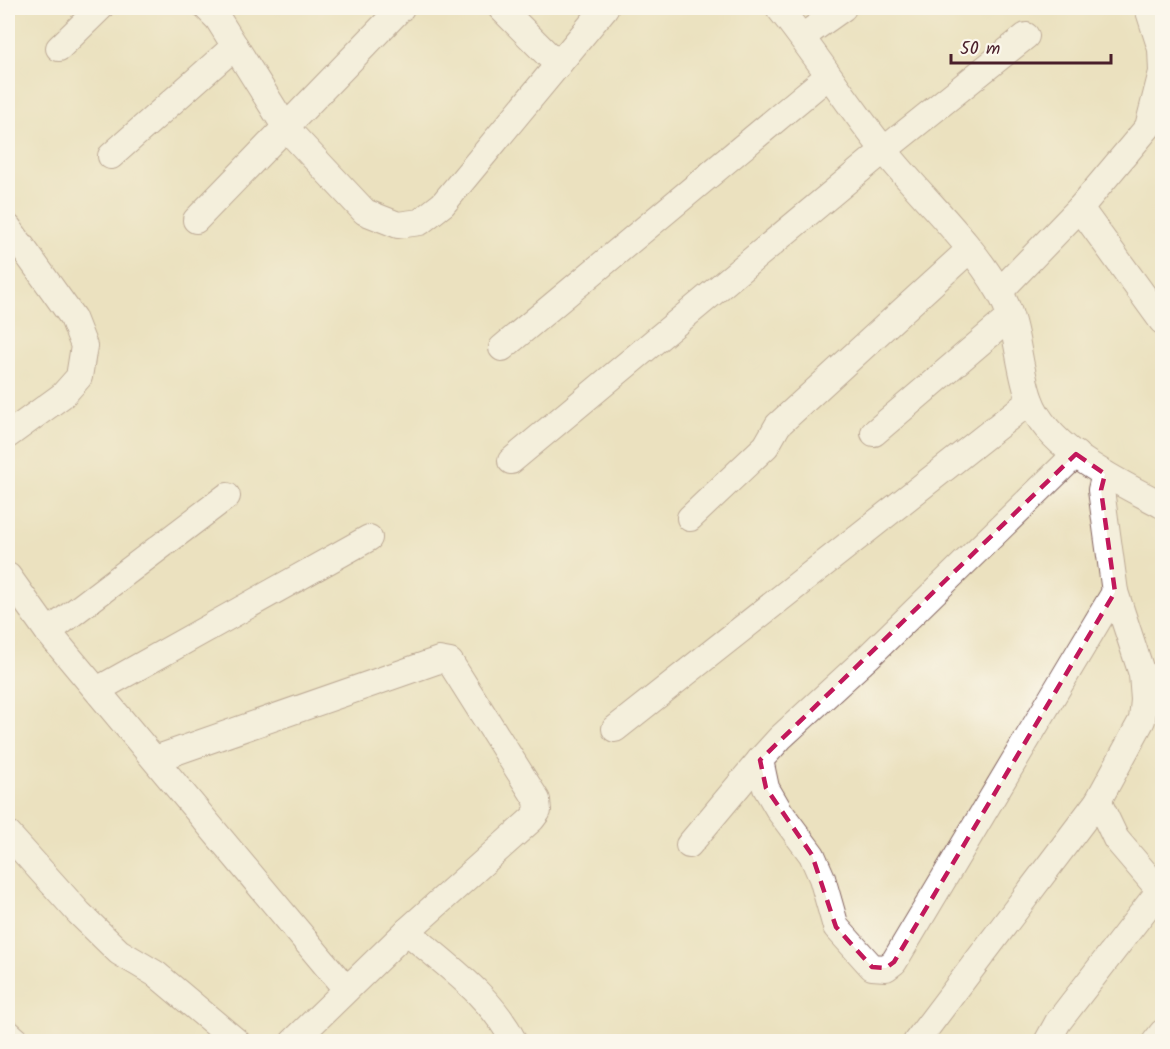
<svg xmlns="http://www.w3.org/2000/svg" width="1170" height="1049" viewBox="0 0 1170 1049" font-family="Kalam,sans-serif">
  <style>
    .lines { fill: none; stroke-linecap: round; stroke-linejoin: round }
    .minor-casing { stroke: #82635f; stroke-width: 28 }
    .minor { stroke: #fff; stroke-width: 26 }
    .marked { fill: none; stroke: #c2185b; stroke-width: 4.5; stroke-dasharray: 12 8; stroke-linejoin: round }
  </style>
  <rect width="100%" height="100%" fill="#fbf7ec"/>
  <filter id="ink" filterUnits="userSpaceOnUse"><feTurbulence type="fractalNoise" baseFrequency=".0167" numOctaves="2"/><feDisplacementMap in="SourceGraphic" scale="12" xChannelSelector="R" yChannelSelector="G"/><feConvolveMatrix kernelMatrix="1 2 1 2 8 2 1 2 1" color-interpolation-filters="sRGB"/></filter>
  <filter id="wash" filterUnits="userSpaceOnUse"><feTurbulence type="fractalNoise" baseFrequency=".008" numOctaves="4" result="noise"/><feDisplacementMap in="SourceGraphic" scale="24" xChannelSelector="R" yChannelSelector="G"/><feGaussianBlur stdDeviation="1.35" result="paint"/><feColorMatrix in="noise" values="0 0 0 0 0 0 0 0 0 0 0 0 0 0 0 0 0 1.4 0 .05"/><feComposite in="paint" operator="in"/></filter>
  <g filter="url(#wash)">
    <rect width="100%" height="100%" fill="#ebe1bf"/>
  </g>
  <g filter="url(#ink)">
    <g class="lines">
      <!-- minor casing -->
      <g class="minor-casing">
        <g id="minor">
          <path d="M207 8 218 19 286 128 365 212 398 225 420 222 443 204 605 8"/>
          <path d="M501 8 558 65"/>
          <path d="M779 8C816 54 847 104 884 150 921 197 969 239 999 291 1019 324 1017 365 1030 400 1048 450 1118 481 1162 505"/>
          <path d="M802 37 843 8"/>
          <path d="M59 48 100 8"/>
          <path d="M111 156 235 46"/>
          <path d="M1080 208 1162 321"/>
          <path d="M196 220 401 8"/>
          <path d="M8 227 73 318 84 346 79 377 63 395 8 435"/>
          <path d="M1000 291 1080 208 1148 127 1162 72 1161 49 1148 8"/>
          <path d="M502 348 828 76"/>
          <path d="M874 433 1010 317"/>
          <path d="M1076 454 869 656 780 738 760 760 766 788 780 812 812 855 822 878 836 927 872 967 886 968 894 962 1115 592"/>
          <path d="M511 461 884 150 1026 36"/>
          <path d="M690 518 766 446 778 425 969 250"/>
          <path d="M8 576 48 632 346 989"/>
          <path d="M48 632 227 496"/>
          <path d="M97 690 369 538"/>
          <path d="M615 729 1030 401"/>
          <path d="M155 759 439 660 450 662 537 800 538 811 532 819 407 931 293 1042"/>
          <path d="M1098 801 1116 839 1162 893"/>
          <path d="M8 834 79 913 119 952 156 974 237 1042"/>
          <path d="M689 845 760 760"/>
          <path d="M407 931C445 965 491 995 514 1042"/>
          <path d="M8 1033 18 1042"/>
          <path d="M916 1042 1098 801 1142 720 1144 700 1142 674 1115 592 1101 490 1105 474"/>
          <path d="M1047 1042 1058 1022 1160 890"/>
          <path d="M1155 1042 1162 1033"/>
        </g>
      </g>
      <!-- minor -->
      <use href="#minor" class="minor"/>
    </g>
  </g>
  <!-- marked area -->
  <path d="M0 0H1170V1049H0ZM1076 454 1105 474 1101 490 1115 592 894 962 886 968 872 967 836 927 812 855 766 788 760 760Z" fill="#ebe1bf" fill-opacity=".55" fill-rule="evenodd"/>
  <path class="marked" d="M1076 454 1105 474 1101 490 1115 592 894 962 886 968 872 967 836 927 812 855 766 788 760 760Z"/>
  <!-- margin -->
  <rect width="1170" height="1049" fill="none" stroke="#fbf7ec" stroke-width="30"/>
  <!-- scale -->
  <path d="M951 54v9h160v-9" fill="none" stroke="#4a1f2b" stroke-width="3"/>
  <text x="960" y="54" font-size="18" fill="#4a1f2b" stroke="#fbf7ec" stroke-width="4.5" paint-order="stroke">50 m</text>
</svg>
